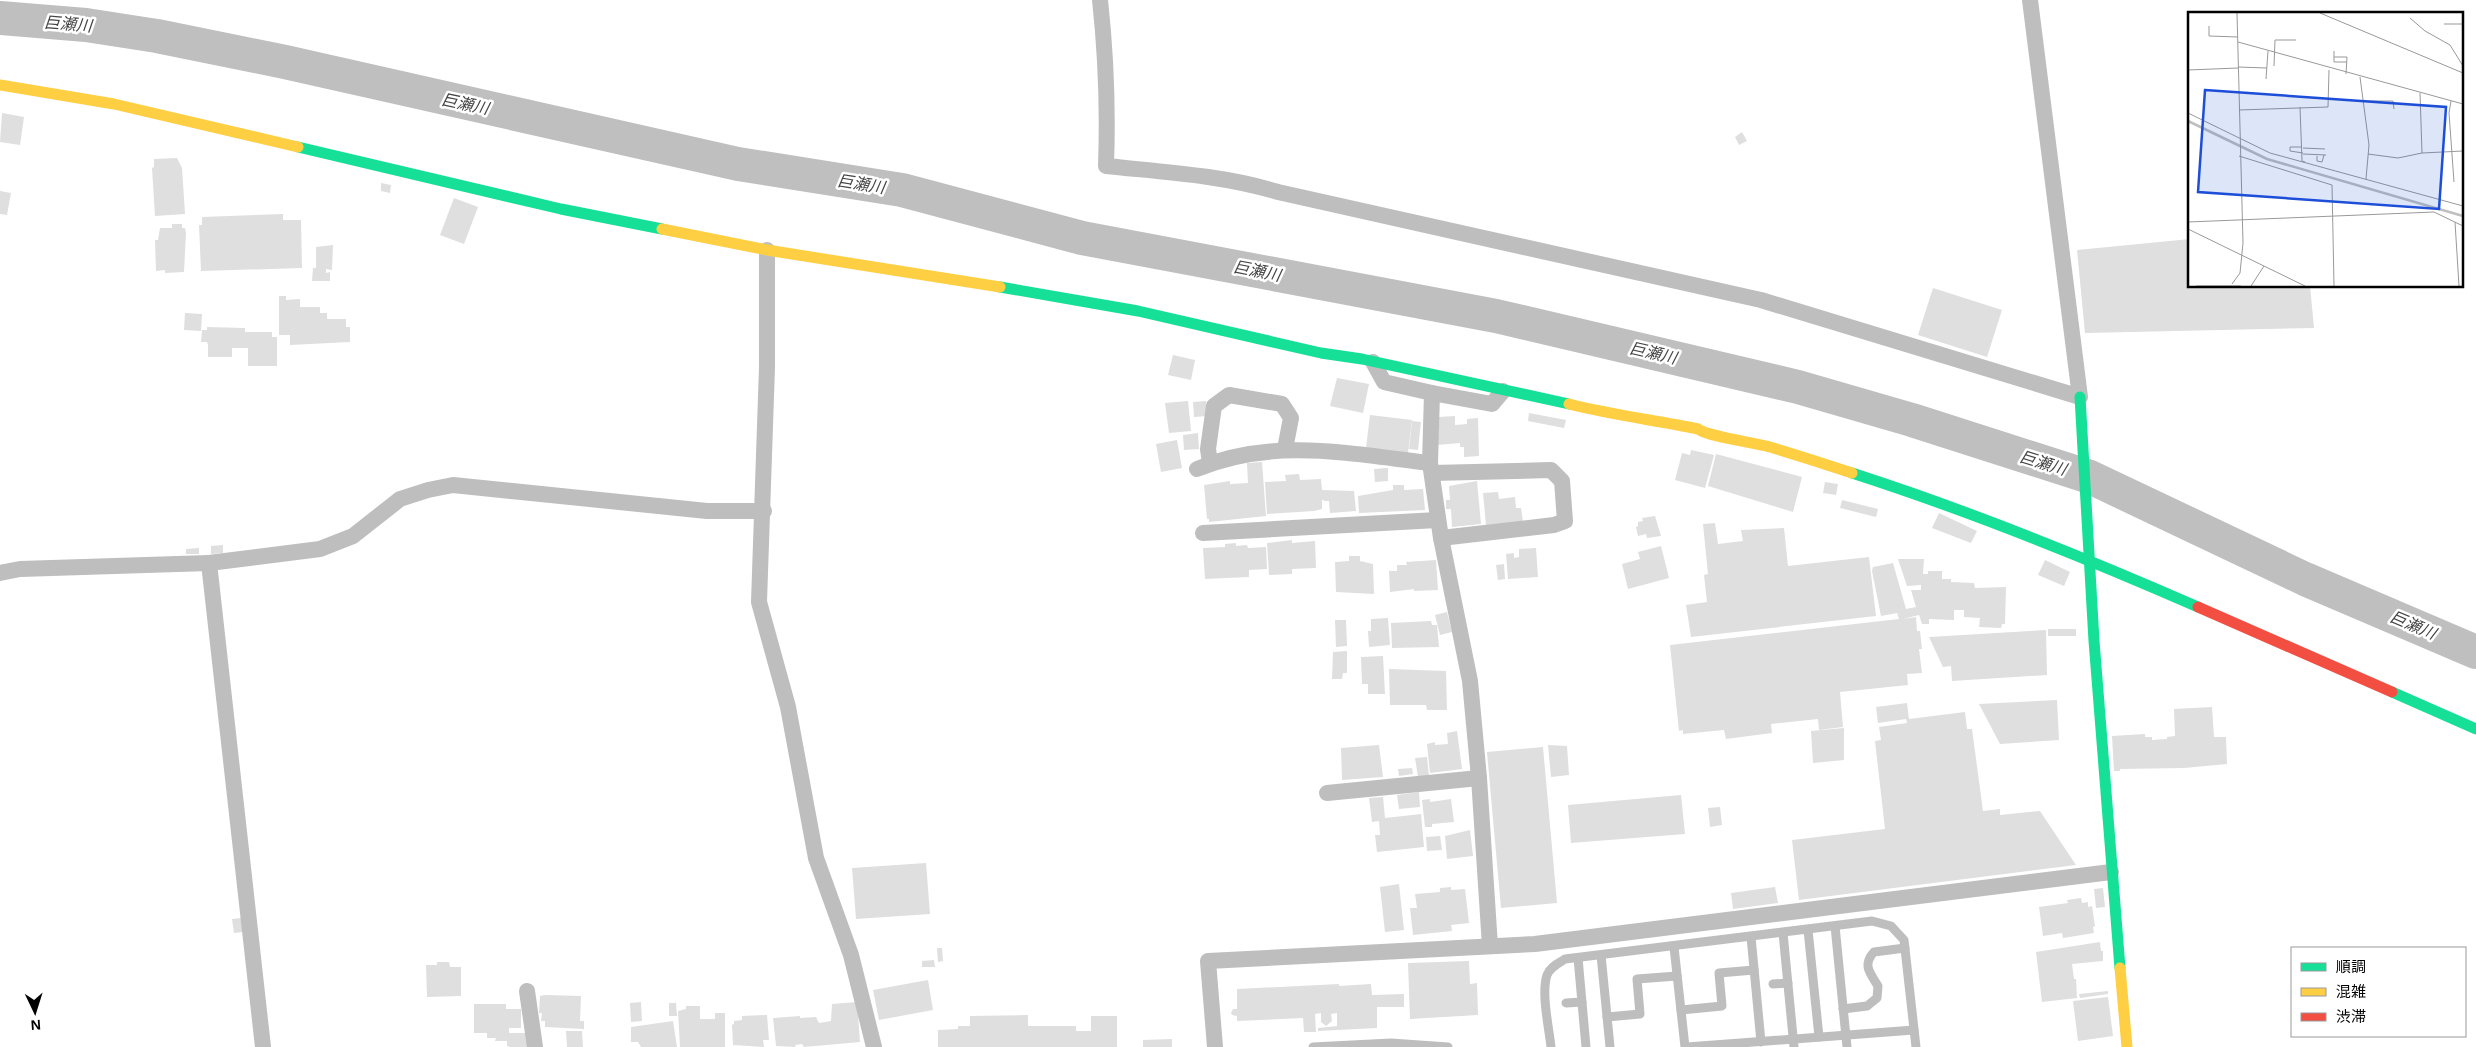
<svg xmlns="http://www.w3.org/2000/svg" width="2476" height="1047" viewBox="0 0 2476 1047" font-family="Helvetica,'Noto Sans JP',sans-serif">
  <style>
    .lines { fill: none; stroke-linecap: round; stroke-linejoin: round }
    .river { stroke: #bfbfbf; stroke-width: 34 }
    .building { fill: #dfdfdf }
    .lane { stroke: #bebebe; stroke-width: 9 }
    .street { stroke: #bebebe; stroke-width: 16 }
    .fast { stroke: #16e098; stroke-width: 11 }
    .slow { stroke: #ffcf43; stroke-width: 11 }
    .jam { stroke: #f24e42; stroke-width: 11 }
    .labels { text-anchor: middle; dominant-baseline: central; stroke-width: 5; stroke-linejoin: round; paint-order: stroke }
    .water-label { font-size: 16px; font-style: italic; fill: #444; stroke: #fff }
    .inset-river { fill: none; stroke: #bfbfbf; stroke-width: 2.5 }
    .inset-road { fill: none; stroke: #999; stroke-width: 1 }
    .view { fill: #1d4ed8; fill-opacity: 0.15; stroke: #1d4ed8; stroke-width: 2.5 }
    .inset-edge { fill: none; stroke: #000; stroke-width: 2.5 }
  </style>
  <rect width="100%" height="100%" fill="#fff"/>
  <g class="lines">
    <!-- river -->
    <path class="river" d="M0 18 86 25 157 36 285 62 738 164 902 190 1082 238 1496 316 1798 387 1912 420 2090 477 2305 579 2476 652"/>
  </g>
  <!-- building -->
  <g class="building">
    <path d="M2 113 24 117 20 145 0 142Z"/>
    <path d="M1742 132 1747 141 1739 145 1735 137Z"/>
    <path d="M177 158 182 168 185 214 155 216 152 168 154 167V159Z"/>
    <path d="M381 183 391 185 390 193 381 191Z"/>
    <path d="M0 191 11 193 7 215 0 214Z"/>
    <path d="M454 198 478 207 464 244 440 235Z"/>
    <path d="M283 214V220H301L302 268 201 271 199 225H202V217Z"/>
    <path d="M172 224H182V228H185L186 233 184 272 165 273V270L156 271 155 240H158L160 228H172Z"/>
    <path d="M2190 239V286H2310L2314 328 2085 333 2077 250Z"/>
    <path d="M333 245 332 270 326 269V273L330 272V281H312L313 268H316V247Z"/>
    <path d="M1933 288 2002 310 1987 357 1918 335Z"/>
    <path d="M279 296H286V300L300 299V307H320V313H327V319H346V327H350V342L290 345V335H279Z"/>
    <path d="M185 313 202 314 201 331 184 330Z"/>
    <path d="M207 327 245 328V332H272V337H277V366H248V348H232V357H208V345L207 342H201L202 330H207Z"/>
    <path d="M1173 355 1195 360 1191 380 1168 375Z"/>
    <path d="M1337 378 1369 384 1363 413 1330 406Z"/>
    <path d="M1188 401 1191 431 1169 433 1165 403Z"/>
    <path d="M1206 401 1208 416 1194 417 1193 402Z"/>
    <path d="M1529 413 1566 420 1564 428 1528 421Z"/>
    <path d="M1370 415 1412 420 1408 453 1366 448Z"/>
    <path d="M1455 416V425L1467 424V419L1478 418 1479 456 1464 457V447H1460V443L1437 445 1436 434H1439V417Z"/>
    <path d="M1412 421 1421 422 1418 450 1409 449Z"/>
    <path d="M1198 433 1199 449 1184 450 1183 435Z"/>
    <path d="M1177 440 1182 468 1161 472 1156 444Z"/>
    <path d="M1691 450 1714 455 1705 488 1675 480 1682 453 1690 455Z"/>
    <path d="M1716 454 1802 477 1793 512 1708 486Z"/>
    <path d="M1262 462 1266 516 1209 522V519H1207L1204 485 1230 481V484L1248 483 1247 463Z"/>
    <path d="M1388 468V481L1375 482 1374 469Z"/>
    <path d="M1299 474 1300 480 1321 479 1322 490 1354 491 1356 511 1330 513 1329 501H1324V500H1322V509L1314 511 1267 514 1265 482 1286 481 1285 475Z"/>
    <path d="M1477 481 1481 524 1452 527 1451 509H1446V500H1450L1449 486Z"/>
    <path d="M1825 482 1838 484 1836 495 1823 493Z"/>
    <path d="M1393 485H1404V490L1423 489 1425 510 1359 513 1358 496 1393 490Z"/>
    <path d="M1498 492 1499 499 1515 497 1516 508H1521L1523 522 1486 525 1483 493Z"/>
    <path d="M1842 500 1878 509 1876 517 1840 508Z"/>
    <path d="M1939 513 1977 531 1971 543 1932 528Z"/>
    <path d="M1655 516 1661 536 1647 538 1646 534 1638 536 1636 527 1638 526V522L1643 521 1642 518Z"/>
    <path d="M1715 523 1718 544 1743 541 1741 530 1784 528 1788 566 1869 557 1876 616 1691 637 1686 605 1707 602 1704 575 1708 574 1703 524Z"/>
    <path d="M1292 540V543L1315 541 1316 568 1292 569V574L1269 575 1267 543Z"/>
    <path d="M1236 543V546L1247 545 1248 548 1266 547 1267 569 1249 570V577L1205 579 1203 548 1225 547V544Z"/>
    <path d="M223 545V553L211 554V546Z"/>
    <path d="M1661 546 1669 578 1628 589 1622 564 1640 559 1638 552Z"/>
    <path d="M199 548V554H186V549Z"/>
    <path d="M1536 548 1538 577 1508 579 1506 554 1514 553V558L1519 557V549Z"/>
    <path d="M1349 556H1360V561L1373 564 1374 594 1336 592 1335 562 1349 561Z"/>
    <path d="M1898 559H1924L1923 574H1928V571H1942V579H1951V582L1974 583 1975 588 2006 587 2005 624H2002L2001 628 1979 627 1980 618 1964 617V610H1954V620L1929 619V624H1922L1919 615 1903 619 1916 617 1917 631H1920L1922 649H1919L1922 673 1907 674 1908 685 1840 692 1843 727 1819 730 1818 719 1771 724 1772 733 1726 739 1724 730 1683 734V730L1679 731 1670 645 1899 619 1897 613 1881 616 1872 571 1873 567 1893 563 1906 609 1916 607 1911 590H1921V585L1907 586Z"/>
    <path d="M1436 560 1438 590 1414 591V589L1390 592 1389 571H1397V565H1407L1406 562Z"/>
    <path d="M2045 560 2070 572 2064 586 2038 575Z"/>
    <path d="M1504 564 1505 579 1498 580 1496 565Z"/>
    <path d="M1447 612 1452 632 1440 635 1435 615Z"/>
    <path d="M1388 618 1390 645 1369 647 1368 631H1371V619Z"/>
    <path d="M1335 620H1346L1347 646 1336 647Z"/>
    <path d="M1431 621 1432 625H1437L1439 647 1392 648 1391 623Z"/>
    <rect x="2048" y="629" width="28" height="7"/>
    <path d="M2046 630 2047 675 1952 681 1951 666 1943 667 1929 637Z"/>
    <path d="M1347 651V673H1343L1342 679H1332L1333 652Z"/>
    <path d="M1383 656 1385 694H1368V684H1362L1361 657Z"/>
    <path d="M1389 669 1446 671 1447 710H1427L1426 705H1390Z"/>
    <path d="M2057 700 2059 740 2000 744 1979 704Z"/>
    <path d="M1907 703 1909 719 1965 712 1967 729H1972L1983 811 2000 809V815L2040 811 2076 865 1799 900 1792 840 1885 829 1875 741 1881 740 1879 727 1907 723 1906 719 1878 723 1876 707Z"/>
    <path d="M2212 707 2214 737H2226L2227 764 2184 768 2120 769V771H2114L2112 736 2145 734V737H2152V740L2167 739V737L2175 736 2174 709Z"/>
    <path d="M1844 728V760L1813 763 1811 731Z"/>
    <path d="M1457 731 1462 769 1430 773 1427 744 1435 742V745L1448 744 1447 733Z"/>
    <path d="M1379 745 1383 777 1342 780 1341 748Z"/>
    <path d="M1548 745 1567 746 1569 775 1551 777Z"/>
    <path d="M1543 747 1557 903 1501 908 1487 752Z"/>
    <path d="M1427 757 1429 776 1418 777 1415 758Z"/>
    <path d="M1412 768 1413 774 1399 776 1398 769Z"/>
    <path d="M1419 792 1420 807 1399 809 1397 795Z"/>
    <path d="M1681 795 1685 834 1571 843 1568 805Z"/>
    <path d="M1383 797 1385 818 1421 814 1424 847 1377 852 1375 835H1380L1379 821 1372 822 1369 798Z"/>
    <path d="M1430 799V802L1451 799 1454 822 1432 824V827H1425L1422 800Z"/>
    <path d="M1720 807 1722 825 1710 827 1708 808Z"/>
    <path d="M1470 830 1473 856 1447 859 1445 836Z"/>
    <path d="M1440 836 1442 850 1427 851 1426 837Z"/>
    <path d="M926 863 930 914 856 919 852 868Z"/>
    <path d="M1399 884 1404 930 1385 932 1380 887Z"/>
    <path d="M1451 887V890L1465 889 1469 923 1451 925 1452 931 1413 935 1410 908H1417L1415 894 1440 892V888Z"/>
    <path d="M1775 887 1778 903 1733 909 1731 893Z"/>
    <path d="M2103 888 2105 907 2096 908 2094 889Z"/>
    <path d="M2081 898 2082 903 2088 902V907L2092 906 2095 926 2093 927 2094 933 2063 938 2062 933 2043 936 2039 907 2068 903 2067 900Z"/>
    <path d="M241 918 243 932 234 933 232 919Z"/>
    <path d="M2100 942 2101 951H2103V961L2072 964 2074 979H2076L2077 998 2042 1002 2036 952Z"/>
    <path d="M937 948H942L943 961 938 962Z"/>
    <path d="M934 960 935 967H922V961Z"/>
    <path d="M1469 961 1470 984 1477 983 1478 1015 1410 1019 1408 963Z"/>
    <path d="M437 962H449L450 967H461V996L427 997 426 965H437Z"/>
    <path d="M928 980 933 1010 879 1020 873 990Z"/>
    <path d="M1339 984V986L1371 984 1372 995 1404 994V1007H1377V1028L1318 1031V1028L1337 1026V1013L1331 1014 1332 1021 1326 1026 1321 1022V1013L1315 1014 1316 1032H1304L1303 1018 1237 1021V1016L1232 1015 1231 1013 1233 1009H1237V989Z"/>
    <path d="M2108 991V994L2080 998 2079 994Z"/>
    <path d="M545 995 581 996 580 1021H584V1029L545 1027V1021H541L542 1013H539L540 996Z"/>
    <path d="M2108 997 2113 1036 2078 1041 2073 1001Z"/>
    <path d="M641 1002 642 1021 631 1022 630 1003Z"/>
    <path d="M857 1002 860 1042 804 1047 802 1044 795 1045 796 1047 776 1046 773 1018 800 1016V1018L816 1017 819 1023 831 1021 832 1004Z"/>
    <path d="M669 1003H676L677 1016H669Z"/>
    <path d="M474 1004H506V1009H521V1028H509V1033H526L528 1047H510L507 1046V1041H495L496 1038H487V1033H474Z"/>
    <path d="M686 1006H700V1019H715V1013H725V1047H680L678 1011 686 1009Z"/>
    <path d="M767 1015 769 1040H763L764 1047 733 1045 732 1025 734 1024V1021L742 1020V1016Z"/>
    <path d="M1028 1015V1026H1076V1031H1091V1016H1117V1047H938V1030L958 1029V1026H970V1016Z"/>
    <path d="M673 1021 677 1047H641L638 1042H631V1027Z"/>
    <path d="M566 1031H582L583 1047H567Z"/>
    <path d="M1172 1039V1047H1143V1040Z"/>
  </g>
  <g class="lines">
    <!-- lane -->
    <g class="lane">
      <path d="M1835 926 1847 1047"/>
      <path d="M1808 930 1819 1037"/>
      <path d="M1783 933 1794 1047"/>
      <path d="M1751 937 1761 1042"/>
      <path d="M1674 947 1685 1047"/>
      <path d="M1601 955 1610 1047"/>
      <path d="M1578 958 1586 1047"/>
      <path d="M1773 984 1788 983"/>
      <path d="M1566 1003 1582 1002"/>
      <path d="M1843 1009 1867 1006 1877 998 1878 986C1870 973 1862 965 1874 952L1905 948"/>
      <path d="M1681 1010 1722 1006 1719 973 1754 970"/>
      <path d="M1607 1017 1640 1014 1637 979 1677 976"/>
      <path d="M1313 1047 1391 1043 1448 1047"/>
      <path d="M1551 1047C1549 1028 1541 993 1547 975 1550 967 1559 963 1565 959L1872 921 1891 926 1904 940 1916 1047"/>
      <path d="M1687 1047 1914 1030"/>
    </g>
    <!-- street -->
    <g class="street">
      <path d="M1100 0C1106 55 1108 110 1106 166 1163 172 1222 175 1278 192L1761 300 2080 397 2030 0"/>
      <path d="M767 250V367L759 602 788 707 816 858 851 955 874 1047"/>
      <path d="M1373 362 1384 382 1432 393 1430 463 1441 538 1470 681 1479 778 1490 946"/>
      <path d="M1432 393 1492 404 1503 391"/>
      <path d="M1210 463 1208 449 1214 406 1229 395 1282 404 1291 418 1285 449"/>
      <path d="M1197 469C1273 437 1351 454 1430 463"/>
      <path d="M1432 473 1551 470 1562 481 1565 521 1554 525 1441 538"/>
      <path d="M1203 533 1437 520"/>
      <path d="M209 563 320 549 353 536 400 499 428 490 453 485 707 511H764"/>
      <path d="M0 573 20 569 209 563 263 1047"/>
      <path d="M1327 793 1479 778"/>
      <path d="M527 991 535 1047"/>
      <path d="M1215 1047 1208 961 1535 944 2111 872"/>
    </g>
    <!-- fast -->
    <g class="fast">
      <path d="M298 147 561 209 662 229"/>
      <path d="M1000 287 1138 311 1321 353 1362 359 1569 404"/>
      <path d="M2080 397 2094 641 2120 968"/>
      <path d="M1852 473C1970 511 2084 557 2198 607"/>
      <path d="M2392 692 2476 729"/>
    </g>
    <!-- slow -->
    <g class="slow">
      <path d="M0 85 114 104 298 147"/>
      <path d="M662 229 767 250 1000 287"/>
      <path d="M1569 404C1612 415 1655 420 1698 429 1709 437 1753 442 1770 447 1797 455 1825 464 1852 473"/>
      <path d="M2120 968 2127 1047"/>
    </g>
    <!-- jam -->
    <path class="jam" d="M2198 607 2392 692"/>
  </g>
  <g class="labels">
    <!-- water labels -->
    <g class="water-label">
      <text transform="translate(68 24) rotate(5)">巨瀬川</text>
      <text transform="translate(465 104) rotate(12)">巨瀬川</text>
      <text transform="translate(861 184) rotate(9)">巨瀬川</text>
      <text transform="translate(1257 271) rotate(11)">巨瀬川</text>
      <text transform="translate(1653 353) rotate(13)">巨瀬川</text>
      <text transform="translate(2043 463) rotate(17)">巨瀬川</text>
      <text transform="translate(2413 625) rotate(23)">巨瀬川</text>
    </g>
  </g>
  <!-- overview -->
  <g transform="translate(2188 12)">
    <rect width="275" height="275" fill="#fff"/>
    <path class="inset-river" d="M0 109 79 147 275 204"/>
    <path class="inset-road" d="M132 1 275 61M222 6 237 19 262 33 275 54M256 12H275M21 14V24L50 25M50 30 275 92M146 39V50H159M146 45H159L158 62M86 54 87 28H108M50 55 79 56M0 58 50 56M172 65 181 133 178 167M78 67 80 39M232 81 234 141 275 139M173 89H205L206 97M263 89 261 101 266 170M112 95 114 149 117 150M51 98 140 95 141 58M0 101 82 141 275 194M114 135H102V139L115 141M115 136 137 137M115 142 138 143M180 142 210 146 234 141M51 144 144 173 146 274M129 144V149L134 150 136 143M0 210 246 200 275 214M267 210 271 274M0 217 117 274M44 272 52 261 55 231 49 1M8 274H53M63 274 76 254"/>
    <path class="view" d="M17 78 258 95 251 197 10 180Z"/>
    <rect width="275" height="275" class="inset-edge"/>
  </g>
  <!-- legend -->
  <rect x="2291" y="947" width="175" height="90" fill="#ffffff" stroke="#999999"/>
  <rect x="2301" y="963" width="25" height="8" fill="#16e098" stroke="#999999"/>
  <text x="2336" y="972" font-size="15" fill="#000000">順調</text>
  <rect x="2301" y="988" width="25" height="8" fill="#ffcf43" stroke="#999999"/>
  <text x="2336" y="997" font-size="15" fill="#000000">混雑</text>
  <rect x="2301" y="1013" width="25" height="8" fill="#f24e42" stroke="#999999"/>
  <text x="2336" y="1022" font-size="15" fill="#000000">渋滞</text>
  <!-- north arrow -->
  <g transform="translate(35 1012) rotate(176)" stroke="#ffffff" stroke-width="4" paint-order="stroke">
  <path d="M0-4L9 19L0 12L-9 19Z" fill="#000000"/>
  <text y="-8" font-size="14" font-weight="bold" text-anchor="middle" fill="#000000">N</text>
  </g>
</svg>
